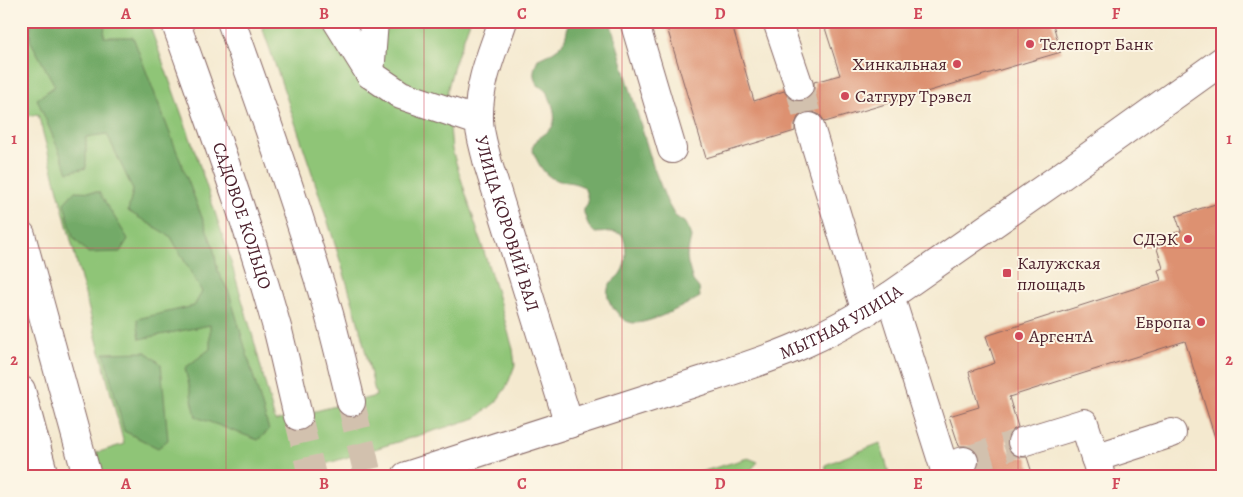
<svg xmlns="http://www.w3.org/2000/svg" width="1243" height="497" viewBox="0 0 1243 497" font-family="Alegreya,serif">
  <style>
    .green { fill: #8fc577; stroke: #6c7251 }
    .forest { fill: #73aa68; stroke: #5e644a }
    .building { fill: #dd9171 }
    .lines { fill: none; stroke-linecap: round; stroke-linejoin: round }
    .minor-tunnel { stroke: #d2c1ae; stroke-width: 28; stroke-dasharray: 28 14; stroke-linecap: butt }
    .major-tunnel { stroke: #d2c1ae; stroke-width: 28; stroke-dasharray: 28 14; stroke-linecap: butt }
    .minor-casing { stroke: #866664; stroke-width: 30 }
    .major-casing { stroke: #866664; stroke-width: 30 }
    .minor { stroke: #fff; stroke-width: 28 }
    .major { stroke: #fff; stroke-width: 28 }
    .grid { fill: none; stroke: #d1495b; stroke-width: 1; stroke-opacity: 0.55 }
    .poi-dot { fill: #d1495b; stroke: #fcf5e5; stroke-width: 2 }
    .labels { text-anchor: middle; dominant-baseline: central; stroke-width: 4; stroke-linejoin: round; paint-order: stroke }
    .poi-label { font-size: 18px; fill: #4a1f2b; stroke: #fcf5e5; text-anchor: start }
    .street-label { font-size: 18px; fill: #4a1f2b; stroke: #fcf5e5 }
    .neatline { fill: none; stroke: #d1495b; stroke-width: 2 }
    .grid-label { font-size: 16px; text-anchor: middle; font-weight: bold; fill: #d1495b }
  </style>
  <rect width="100%" height="100%" fill="#fcf5e5"/>
  <filter id="ink" filterUnits="userSpaceOnUse"><feTurbulence type="fractalNoise" baseFrequency=".02" numOctaves="2"/><feDisplacementMap in="SourceGraphic" scale="10" xChannelSelector="R" yChannelSelector="G"/><feConvolveMatrix kernelMatrix="1 2 1 2 8 2 1 2 1" color-interpolation-filters="sRGB"/></filter>
  <filter id="wash" filterUnits="userSpaceOnUse"><feTurbulence type="fractalNoise" baseFrequency=".0096" numOctaves="4" result="noise"/><feDisplacementMap in="SourceGraphic" scale="20" xChannelSelector="R" yChannelSelector="G"/><feGaussianBlur stdDeviation="1.12" result="paint"/><feColorMatrix in="noise" values="0 0 0 0 0 0 0 0 0 0 0 0 0 0 0 0 0 1.4 0 .05"/><feComposite in="paint" operator="in"/></filter>
  <g filter="url(#wash)">
    <rect width="100%" height="100%" fill="#f4e9cf"/>
    <!-- green -->
    <g class="green">
      <path d="M21 21H148L196 154 228 252 253 337 275 421 376 396C369 366 362 336 354 307 326 211 293 116 260 21H470L454 65 447 92 452 150 497 293 513 349 515 365 507 386 496 402 476 418 286 476H104L96 453 124 444 38 114 21 118Z"/>
      <path d="M880 443 890 476H828L825 465Z"/>
      <path d="M748 458 758 462 745 476H687Z"/>
    </g>
    <!-- forest -->
    <g class="forest">
      <path d="M31 21H105L104 37H133L213 246 218 272 229 292 269 430 258 440 196 417 185 368 210 349V325L140 339 137 319 194 306 202 292 171 237 128 211 133 190 107 134 86 137V168L68 172 37 99 55 86 30 40Z"/>
      <path d="M568 21H610L653 166 667 202 675 216 684 222 689 229 691 238 687 255 688 264 693 281 699 288 700 297C686 305 643 328 629 322 622 320 619 315 615 310 610 304 606 297 608 289 609 282 616 279 620 274 628 263 627 246 622 234L613 232 595 233 589 227 583 210 588 203 587 195 584 187C576 183 569 182 560 181 544 178 537 162 532 148 534 145 535 141 538 139 545 133 552 131 554 122 556 112 551 97 544 89 542 88 540 87 538 85 531 77 534 67 538 59 558 50 567 46 568 21Z"/>
      <path d="M75 191 99 192 128 239 120 252 88 253 73 237 64 203Z"/>
      <path d="M146 352 161 364 168 440 158 448 124 431 104 353Z"/>
    </g>
    <g id="blocks">
      <!-- building -->
      <g class="building">
        <path d="M665 21H731L754 101 784 91 789 98 795 101H804L811 96 814 90V82L840 75 825 28 849 21H1052L1061 52 825 122 820 115 813 112H806L798 117 795 124V131L706 158Z"/>
        <path d="M1222 202V440L1216 441 1185 341 1009 397 1018 427 1011 431 1007 438V447L1011 453 1018 457H1027L1033 476H969L976 471 979 465V456L974 449 968 446H959L949 416 979 407 969 372 995 363 986 336 1161 280 1158 270 1163 268 1154 239 1181 231 1176 216Z"/>
      </g>
    </g>
  </g>
  <g filter="url(#ink)">
    <use href="#blocks" fill-opacity="0" stroke="#866664" stroke-width="1"/>
    <g class="lines">
      <!-- minor-tunnel -->
      <g class="minor-tunnel">
        <path d="M799 86 810 127"/>
        <path d="M964 461 1022 442"/>
      </g>
      <!-- major-tunnel -->
      <g class="major-tunnel">
        <path d="M351 402 368 476"/>
        <path d="M298 416 312 476"/>
      </g>
      <!-- minor casing -->
      <g class="minor-casing">
        <g id="minor">
          <path d="M337 21 370 74 401 95 478 121"/>
          <path d="M634 21 672 149"/>
          <path d="M777 21 799 86"/>
          <path d="M370 74 374 21"/>
          <path d="M810 127 866 312"/>
          <path d="M890 296 944 467 964 461"/>
          <path d="M1022 442 1084 423 1101 476"/>
          <path d="M1095 458 1172 433"/>
        </g>
      </g>
      <!-- major casing -->
      <g class="major-casing">
        <g id="major">
          <path id="s1" d="M175 21C211 123 249 226 278 331 285 359 291 387 298 416"/>
          <path d="M231 21C266 118 300 215 329 314 337 343 344 373 351 402"/>
          <path id="s2" d="M503 21C492 53 478 84 479 119 479 133 485 150 488 164L569 424"/>
          <path d="M21 235 87 476"/>
          <path d="M21 390 44 476"/>
          <path id="s3" d="M406 476C491 449 576 422 661 394 707 378 753 366 797 347 829 333 861 315 890 296L1056 180 1222 61"/>
        </g>
      </g>
      <!-- minor -->
      <use href="#minor" class="minor"/>
      <!-- major -->
      <use href="#major" class="major"/>
    </g>
  </g>
  <!-- grid -->
  <path class="grid" d="M226 21V476M424 21V476M622 21V476M820 21V476M1018 21V476M21 248H1222"/>
  <!-- markers -->
  <g class="poi-dot">
    <circle cx="1030" cy="44" r="5"/>
    <circle cx="957" cy="64" r="5"/>
    <circle cx="845" cy="96" r="5"/>
    <circle cx="1188" cy="239" r="5"/>
    <rect x="1002" y="268" width="10" height="10" rx="2.5"/>
    <circle cx="1201" cy="322" r="5"/>
    <circle cx="1019" cy="336" r="5"/>
  </g>
  <g class="labels">
    <!-- poi labels -->
    <g class="poi-label">
      <text x="1040" y="44">Телепорт Банк</text>
      <text x="947" y="64" text-anchor="end">Хинкальная</text>
      <text x="855" y="96">Сатгуру Трэвел</text>
      <text x="1178" y="239" text-anchor="end">СДЭК</text>
      <text x="1017" y="263">Калужская<tspan x="1017" dy="21">площадь</tspan></text>
      <text x="1191" y="322" text-anchor="end">Европа</text>
      <text x="1029" y="336">АргентА</text>
    </g>
    <!-- street labels -->
    <g class="street-label">
      <text stroke="none"><textPath href="#s1" startOffset="206">САДОВОЕ КОЛЬЦО</textPath></text>
      <text stroke="none"><textPath href="#s2" startOffset="210">УЛИЦА КОРОВИЙ ВАЛ</textPath></text>
      <text stroke="none"><textPath href="#s3" startOffset="462">МЫТНАЯ УЛИЦА</textPath></text>
    </g>
  </g>
  <!-- margin -->
  <rect width="1243" height="497" fill="none" stroke="#fcf5e5" stroke-width="55"/>
  <rect x="28" y="28" width="1188" height="442" class="neatline"/>
  <g class="grid-label">
    <text x="126" y="19">A</text>
    <text x="324" y="19">B</text>
    <text x="522" y="19">C</text>
    <text x="720" y="19">D</text>
    <text x="918" y="19">E</text>
    <text x="1116" y="19">F</text>
    <text x="14" y="144">1</text>
    <text x="1229" y="144">1</text>
    <text x="14" y="365">2</text>
    <text x="1229" y="365">2</text>
    <text x="126" y="489">A</text>
    <text x="324" y="489">B</text>
    <text x="522" y="489">C</text>
    <text x="720" y="489">D</text>
    <text x="918" y="489">E</text>
    <text x="1116" y="489">F</text>
  </g>
</svg>
